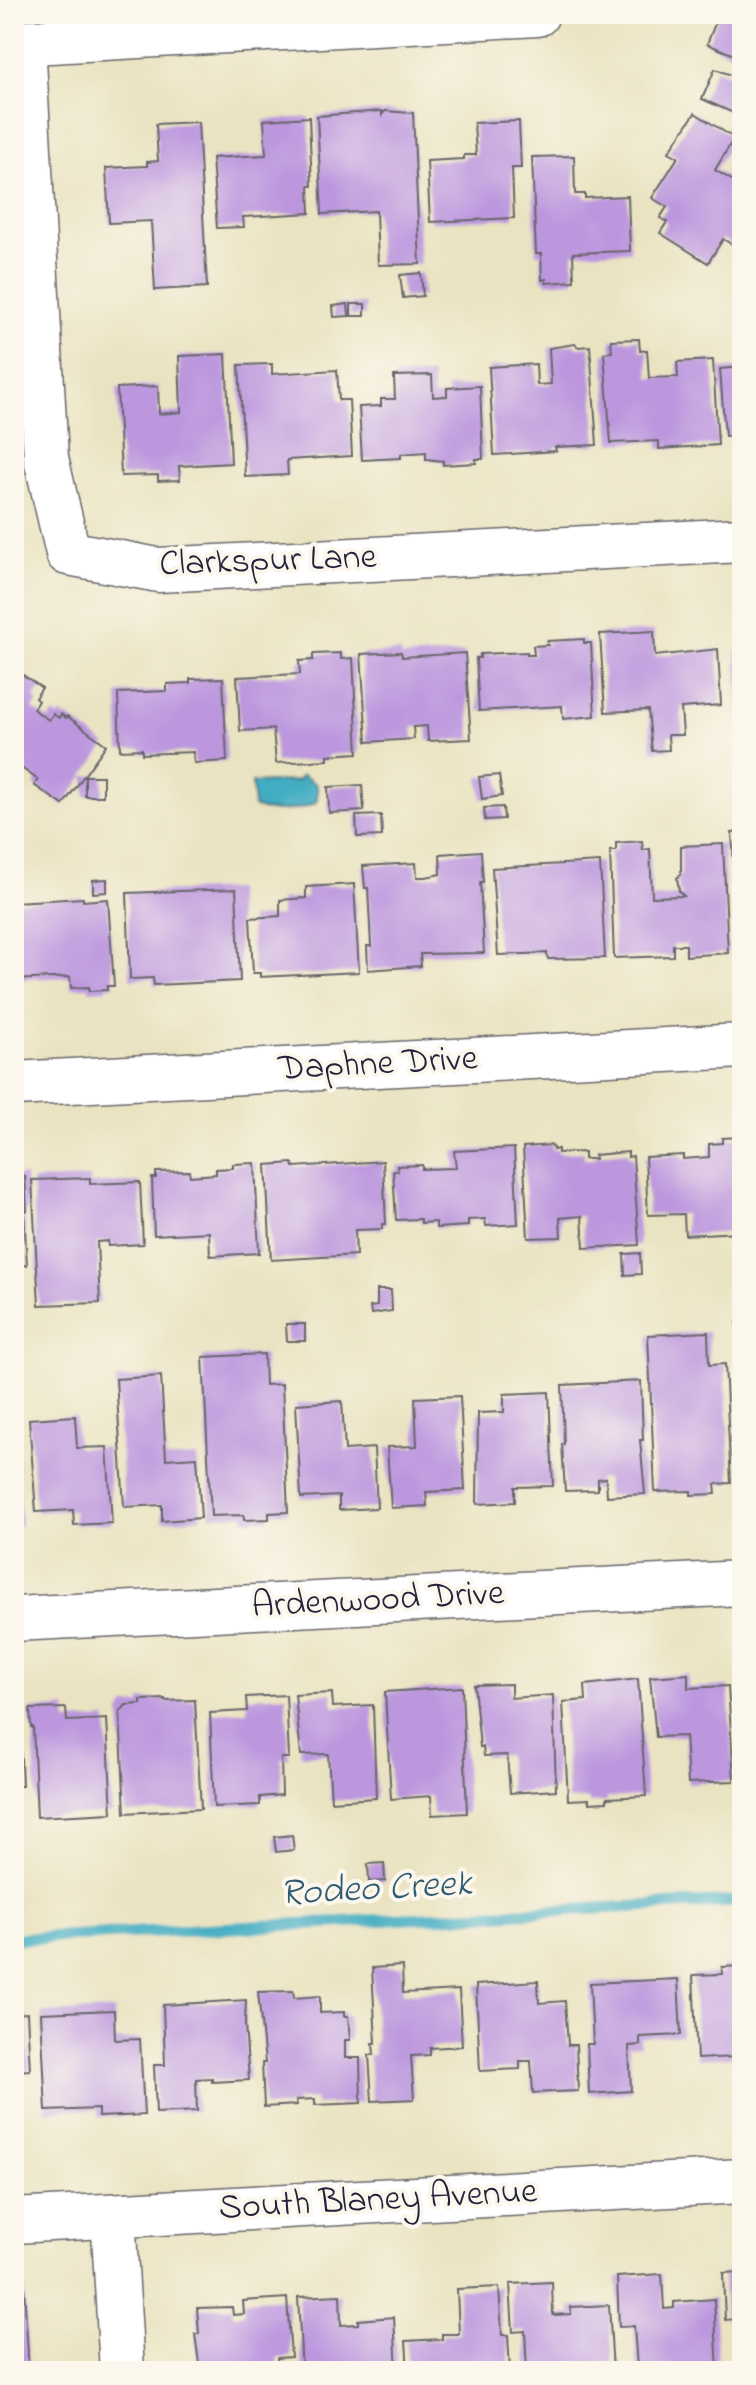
<svg xmlns="http://www.w3.org/2000/svg" width="756" height="2385" viewBox="0 0 756 2385" font-family="'Indie Flower',sans-serif">
  <style>
    .water { fill: #43adc2; stroke: #32687e; stroke-width: 2 }
    .lines { fill: none; stroke-linecap: round; stroke-linejoin: round }
    .stream { stroke: #43adc2; stroke-width: 12 }
    .building { fill: #bc97de }
    .minor-casing { stroke: #68666a; stroke-width: 47 }
    .minor { stroke: #fff; stroke-width: 44 }
    .labels { text-anchor: middle; dominant-baseline: central; stroke-width: 8; stroke-linejoin: round; paint-order: stroke }
    .street-label { font-size: 36px; fill: #22223b; stroke: #fbf7ec }
    .water-label { font-size: 38px; font-style: italic; fill: #2f5a71; stroke: #fbf7ec }
  </style>
  <rect width="100%" height="100%" fill="#fbf7ec"/>
  <filter id="ink" filterUnits="userSpaceOnUse"><feTurbulence type="fractalNoise" baseFrequency=".0125" numOctaves="2"/><feDisplacementMap in="SourceGraphic" scale="16" xChannelSelector="R" yChannelSelector="G"/><feConvolveMatrix kernelMatrix="1 2 1 2 8 2 1 2 1" color-interpolation-filters="sRGB"/></filter>
  <filter id="wash" filterUnits="userSpaceOnUse"><feTurbulence type="fractalNoise" baseFrequency=".006" numOctaves="4" result="noise"/><feDisplacementMap in="SourceGraphic" scale="32" xChannelSelector="R" yChannelSelector="G"/><feGaussianBlur stdDeviation="1.8" result="paint"/><feColorMatrix in="noise" values="0 0 0 0 0 0 0 0 0 0 0 0 0 0 0 0 0 1.4 0 .05"/><feComposite in="paint" operator="in"/></filter>
  <g filter="url(#wash)">
    <rect width="100%" height="100%" fill="#eae3c1"/>
    <!-- water -->
    <path class="water" d="M302 775 317 785V802C300 810 271 815 254 807L252 783 297 781Z"/>
    <g class="lines">
      <!-- stream -->
      <path class="stream" d="M14 1939 742 1901"/>
    </g>
    <g id="blocks">
      <!-- building -->
      <g class="building">
        <path d="M719 14H742V117L702 99 715 69 734 76 742 58 707 44Z"/>
        <path d="M382 111V115L385 111 413 113 420 264 378 265 376 211 322 214 317 116Z"/>
        <path d="M695 113 734 138 715 170 737 183 742 176V242L738 248 723 239 708 263 660 233 667 222 660 218 667 207 652 198 678 157 669 152Z"/>
        <path d="M309 117 312 186H309L310 213 243 217 244 227 217 228 212 158 266 155 264 120Z"/>
        <path d="M519 121 521 168H512L514 218 430 222 427 161 464 159V155H476L474 123Z"/>
        <path d="M198 122 207 287 155 290 151 221 109 223 106 168 147 166V162L158 161 156 124Z"/>
        <path d="M574 156 575 194H585V198L628 196 630 251 573 253 574 281 546 283V279L542 280 541 254H536L532 157Z"/>
        <path d="M421 273 423 296 403 298 400 275Z"/>
        <path d="M348 304 349 316 334 317 333 306Z"/>
        <rect x="351" y="304" width="14" height="12"/>
        <path d="M639 339 640 351 647 350 649 378 678 377 677 362 713 360 718 445 659 449V441L611 443 604 353 612 352 611 340Z"/>
        <path d="M575 344 578 347 590 346 597 445 555 447 556 451 494 455 489 367 536 364 537 385 551 384 549 348Z"/>
        <path d="M226 354 231 463 179 466 180 480 158 481V475L121 476 117 388 158 386 159 414 181 412 179 356Z"/>
        <path d="M272 364V374L337 370 339 400H349L352 456 287 460 288 475 245 477 239 365Z"/>
        <path d="M742 367V440H737V435L725 436 720 369Z"/>
        <path d="M432 375 433 397 447 396V388L480 386 483 459H476V463L443 465V461L426 459V452L401 454V458L362 460 359 407 381 406V399H395L394 376Z"/>
        <path d="M654 631 655 656 718 649 721 705 681 708 683 735H668L669 750 652 751 648 710 605 712 600 634Z"/>
        <path d="M584 639V643H591L595 716 563 719 562 706 479 711 476 658H480V654L527 652V655H534L533 646 548 645 547 641Z"/>
        <path d="M742 650V722H740L736 651Z"/>
        <path d="M401 652 402 657 465 653 471 739 428 741 427 726 413 727 414 739 367 742 361 654Z"/>
        <path d="M341 653V659L353 658 358 753 328 755V760L276 763 273 729 240 731 237 677 300 674 299 661 313 660V654Z"/>
        <path d="M14 669 42 688 35 698 38 701 33 709 49 720 53 714 59 718 61 714 66 718 67 716 106 745 63 805 34 785 38 780 20 767 14 776Z"/>
        <path d="M223 678 227 761 194 763 193 752 142 754V749L120 750 118 693 167 691V684L190 683V679Z"/>
        <path d="M499 775 502 796 482 799 479 777Z"/>
        <rect x="85" y="776" width="18" height="20"/>
        <path d="M362 785 364 811 329 813 328 787Z"/>
        <path d="M503 807 504 819 485 820 484 808Z"/>
        <path d="M381 815 382 836 357 837 356 816Z"/>
        <path d="M742 832V948H739L732 833Z"/>
        <path d="M642 841 643 850 650 849 652 897 684 896 679 891 677 878 681 874V846L723 844 728 953 686 956V945H673V956L614 958 610 851H616V843Z"/>
        <path d="M481 851 483 882H480L484 953 420 954 421 966 368 970 367 946H371L368 888H365L363 866 416 863 417 877H426L441 874 440 854Z"/>
        <path d="M600 862 605 958 548 959 547 953 498 955 492 868Z"/>
        <path d="M107 879V892L93 893V880Z"/>
        <path d="M354 884 359 972 260 977V973H253L250 918 280 916V900L306 898V887Z"/>
        <path d="M236 889 240 981 154 985 153 978 130 979 127 893Z"/>
        <path d="M83 898V901L108 899 114 986H107V990L89 991V987L71 988 70 977 14 980V902Z"/>
        <path d="M742 1137V1211H737L738 1232 685 1235 684 1214 648 1215 645 1157 683 1155V1159L709 1157V1144L722 1143V1138Z"/>
        <path d="M552 1145 553 1150 558 1149V1153L584 1152V1159H595L594 1155 628 1152V1157L633 1156 639 1245 584 1248 582 1216 560 1218 561 1237 528 1238 523 1147Z"/>
        <path d="M514 1148 518 1224 486 1226 485 1219 468 1220V1226L436 1228V1222L421 1223V1219L396 1220 393 1171H398L397 1166 422 1165V1169L456 1168 454 1151Z"/>
        <path d="M383 1161 386 1224H382V1229L355 1230 356 1255 271 1260 266 1165 293 1163 294 1167Z"/>
        <path d="M255 1163 259 1253 210 1256 209 1232 154 1235 152 1178H156V1172L189 1171 190 1176 216 1174V1169L233 1168V1164Z"/>
        <path d="M14 1176H25L27 1211H24L27 1265H14Z"/>
        <path d="M90 1178V1184L140 1182 143 1244 108 1246V1241L97 1242 100 1303 39 1305 32 1180Z"/>
        <path d="M640 1253 641 1274 625 1275 624 1254Z"/>
        <path d="M377 1290H391L392 1311 371 1314 370 1307 377 1306Z"/>
        <path d="M742 1320V1347H740L737 1321Z"/>
        <path d="M286 1324H305V1341H287Z"/>
        <path d="M708 1332 709 1365 725 1364 731 1483 715 1484 716 1494 691 1495V1491L655 1492 648 1335Z"/>
        <path d="M264 1354 265 1385 282 1384 288 1512 269 1513V1519L244 1520V1515L211 1516 203 1357Z"/>
        <path d="M161 1376 166 1459 197 1457 201 1518 162 1521V1505L124 1507 116 1379Z"/>
        <path d="M641 1381 643 1440H640L645 1494 607 1496 606 1478 598 1479V1490L565 1491 562 1444H564L562 1385Z"/>
        <path d="M549 1392 553 1486 515 1487V1502L477 1504 478 1413 504 1412V1394Z"/>
        <path d="M460 1396 465 1490 426 1492 427 1506 391 1508 387 1447 417 1446 415 1398Z"/>
        <path d="M342 1401 345 1450 374 1448 377 1508 339 1510V1496L301 1498 296 1404Z"/>
        <path d="M75 1416 77 1448 107 1447 112 1523 74 1525 73 1510 36 1512 29 1419Z"/>
        <path d="M14 1420H16L21 1526H14Z"/>
        <path d="M688 1674V1688L728 1686 734 1781 688 1783 685 1736 656 1737 650 1677Z"/>
        <path d="M638 1679 646 1796 607 1798V1802L589 1803V1799L568 1800 563 1702 586 1700 585 1685Z"/>
        <path d="M511 1684V1698L553 1695 556 1790 510 1793 507 1755 484 1756 483 1747H480L474 1685Z"/>
        <path d="M462 1687 467 1813 432 1815 431 1796 391 1799 385 1692Z"/>
        <path d="M332 1693 333 1707 373 1705 376 1798 331 1801 328 1754 301 1755 295 1695Z"/>
        <path d="M286 1695 289 1758H281L282 1795 260 1797V1805L214 1807 210 1713 247 1711 246 1697Z"/>
        <path d="M165 1699V1701L195 1700 201 1809 125 1813 120 1712 126 1705 141 1704V1700Z"/>
        <path d="M66 1708 67 1721 107 1719 112 1813 37 1817 33 1727H31L30 1709Z"/>
        <path d="M19 1709 22 1786H14V1710Z"/>
        <path d="M292 1835 294 1850 276 1852 274 1837Z"/>
        <path d="M384 1863 385 1881 369 1882 368 1864Z"/>
        <path d="M402 1966 403 1993 459 1990 462 2046 430 2048V2055L411 2056 414 2099 372 2101 369 2055H374L373 2043H376L372 1968Z"/>
        <path d="M742 1966V2048H734V2057L697 2059 693 1975 723 1974 722 1967Z"/>
        <path d="M678 1979 681 2035 640 2037V2045L629 2046 631 2091 589 2094 587 2044H593L590 1983Z"/>
        <path d="M538 1981 539 2003 565 2001 568 2045H576L578 2091 533 2093 531 2061H520V2069L480 2071 476 1985Z"/>
        <path d="M293 1991 294 1998 320 1996V2013L344 2012V2016H348L350 2040H345V2058H360L361 2103 315 2105V2099L296 2100 297 2105 264 2107 262 2063H265L258 1992Z"/>
        <path d="M246 2000 245 2024 249 2080 212 2082V2078L196 2079 197 2111 156 2113 154 2065H165L163 2005Z"/>
        <path d="M114 2010 115 2040 140 2039 144 2115 98 2117V2109L46 2111 41 2013Z"/>
        <path d="M27 2013 30 2070 14 2071V2014Z"/>
        <path d="M742 2272V2349H739L738 2319 725 2320 723 2273Z"/>
        <path d="M662 2274 664 2309 674 2308V2302L714 2299 718 2371H681V2366L637 2368 634 2326 619 2327 617 2277Z"/>
        <path d="M552 2282 553 2315 571 2314V2307L609 2305 613 2371H527L525 2331 513 2332 510 2284Z"/>
        <path d="M14 2287H24L29 2371H14Z"/>
        <path d="M499 2287 502 2335H508L510 2371H408L406 2341 442 2339V2334H459L457 2289Z"/>
        <path d="M340 2295 341 2325 358 2324V2320L394 2317 397 2371H302L298 2297Z"/>
        <path d="M287 2298 291 2357 277 2358 278 2371H200L195 2334H199L197 2308 232 2307 233 2315 244 2314 243 2301Z"/>
      </g>
    </g>
  </g>
  <g filter="url(#ink)">
    <use href="#blocks" fill-opacity="0" stroke="#68666a" stroke-width="2"/>
    <g class="lines">
      <!-- minor casing -->
      <g class="minor-casing">
        <g id="minor">
          <path d="M23 42 46 458 68 553 158 570 742 540"/>
          <path d="M14 43 537 14"/>
          <path d="M14 1084 742 1046"/>
          <path d="M14 1619 742 1583"/>
          <path d="M113 2216 122 2371"/>
          <path d="M14 2221 742 2181"/>
        </g>
      </g>
      <!-- minor -->
      <use href="#minor" class="minor"/>
    </g>
  </g>
  <g class="labels">
    <!-- street labels -->
    <g class="street-label">
      <text transform="translate(268 562) rotate(-2)">Clarkspur Lane</text>
      <text transform="translate(378 1065) rotate(-3)">Daphne Drive</text>
      <text transform="translate(378 1601) rotate(-3)">Ardenwood Drive</text>
      <text transform="translate(378 2201) rotate(-3)">South Blaney Avenue</text>
    </g>
    <!-- water labels -->
    <g class="water-label">
      <text transform="translate(376 1890) rotate(-3)">Rodeo Creek</text>
    </g>
  </g>
  <!-- margin -->
  <rect width="756" height="2385" fill="none" stroke="#fbf7ec" stroke-width="48"/>
</svg>
